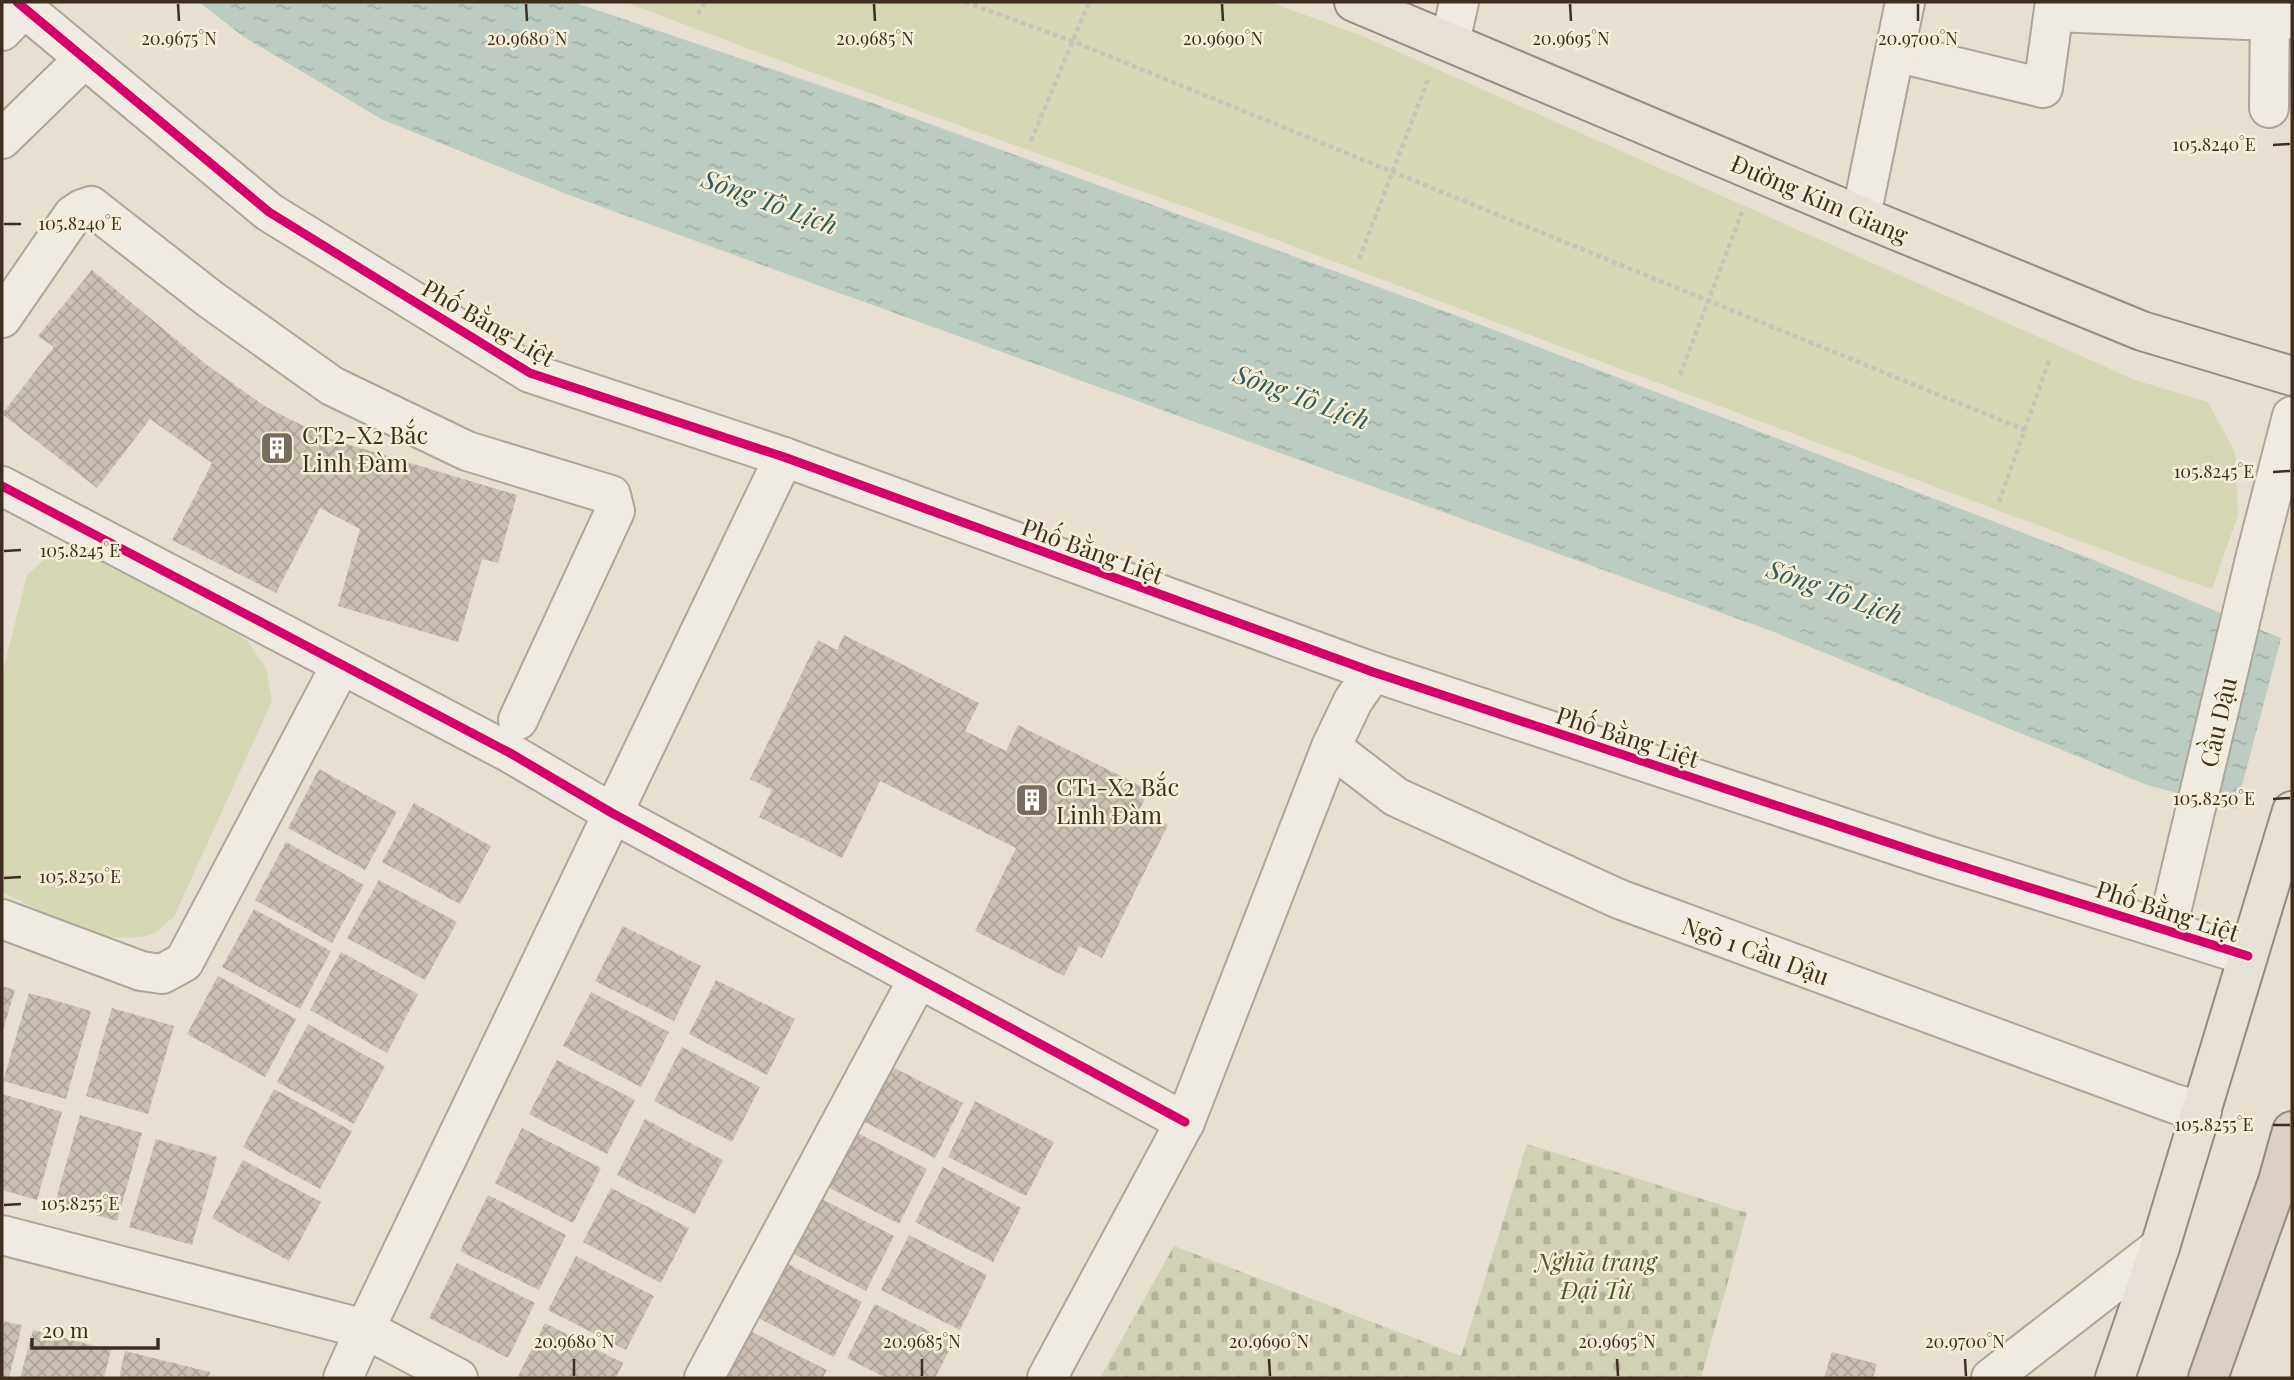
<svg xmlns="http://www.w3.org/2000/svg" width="2294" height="1380" viewBox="0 0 2294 1380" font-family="'Playfair Display',serif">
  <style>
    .cemetery { fill: url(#cemetery-stones) }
    .green { fill: #d6d7b3 }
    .water { fill: url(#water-ripples) }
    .pier { fill: #e7e0d1 }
    .building { fill: url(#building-cross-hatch) }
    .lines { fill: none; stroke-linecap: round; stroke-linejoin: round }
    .minor-casing { stroke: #ada599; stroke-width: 42 }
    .major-casing { stroke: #928b80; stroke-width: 42 }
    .highway-casing { stroke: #928b80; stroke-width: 42 }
    .path { stroke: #c8c2b9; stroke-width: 4.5; stroke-dasharray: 5 3.5; stroke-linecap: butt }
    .minor { stroke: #efebe3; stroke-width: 38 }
    .major { stroke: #e6e1d4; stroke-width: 38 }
    .highway { stroke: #dad1c2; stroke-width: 38 }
    .cycleway-casing { stroke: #f7eed8; stroke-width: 13 }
    .cycleway { stroke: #d6006c; stroke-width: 9 }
    .ticks { fill: none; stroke: #3d2e20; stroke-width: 2.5 }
    .labels { text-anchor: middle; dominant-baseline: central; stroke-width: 5; stroke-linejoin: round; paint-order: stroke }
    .street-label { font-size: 24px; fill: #3d2e20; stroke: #f7eed8 }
    .poi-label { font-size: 24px; fill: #3d2e20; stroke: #f7eed8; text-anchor: start }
    .park-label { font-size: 24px; font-style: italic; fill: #4d5a26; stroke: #f7eed8 }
    .water-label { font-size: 26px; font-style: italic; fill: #2f5d5a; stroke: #f7eed8 }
    .ticks-label { font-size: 18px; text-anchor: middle; fill: #3d2e20; stroke: #f7eed8; stroke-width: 5; stroke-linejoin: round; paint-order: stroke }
  </style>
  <defs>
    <pattern id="cemetery-stones" width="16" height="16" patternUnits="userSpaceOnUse" patternTransform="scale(1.75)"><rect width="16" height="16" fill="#d1d1b3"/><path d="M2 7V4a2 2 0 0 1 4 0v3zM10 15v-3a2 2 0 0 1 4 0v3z" fill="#b4b49a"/></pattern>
    <pattern id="water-ripples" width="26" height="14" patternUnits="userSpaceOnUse" patternTransform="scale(1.75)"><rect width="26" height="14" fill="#bcccc2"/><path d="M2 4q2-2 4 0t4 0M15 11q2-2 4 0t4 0" fill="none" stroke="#a2b0a6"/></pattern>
    <pattern id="building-cross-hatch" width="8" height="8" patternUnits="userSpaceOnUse" patternTransform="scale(1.75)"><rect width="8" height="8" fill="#cbbfb2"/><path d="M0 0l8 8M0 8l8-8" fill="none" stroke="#afa499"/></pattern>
  </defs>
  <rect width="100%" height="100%" fill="#e7e0d1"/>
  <!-- cemetery -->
  <path class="cemetery" d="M1527 1144 1747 1213 1701 1378H1100L1174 1246 1461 1356Z"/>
  <!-- green -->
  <g class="green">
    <path d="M625 2H1270L1365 37 2135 380 2208 402 2235 452 2238 515 2212 589 2168 574 1247 229 800 68Z"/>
    <path d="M72 553 108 563 246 639 266 668 272 701 174 917C167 922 159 931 152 934 104 950 44 912 2 892V675L27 575 50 555Z"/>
  </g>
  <!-- water -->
  <path class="water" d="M199 2H573L875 104 1447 312 2089 558 2285 640 2292 824 2147 785 1774 632 569 195 381 119 244 37Z"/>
  <!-- pier -->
  <path class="pier" d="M2282 635 2292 638V827L2235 812Z"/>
  <!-- building -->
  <g class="building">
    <path d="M92 270 207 365 266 407 327 438 517 495 498 563 482 559 458 642 338 606 360 529 320 508 276 593 172 540 212 463 150 419 97 488 2 414 54 347 38 336Z"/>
    <path d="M844 635 979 703 965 731 1006 751 1018 725 1149 790 1139 811 1168 825 1102 958 1079 946 1064 976 975 931 1016 848 880 781 842 858 759 817 772 790 750 779 818 640 837 650Z"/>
    <path d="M319 769 397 812 365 870 288 828Z"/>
    <path d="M414 803 491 846 460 904 382 862Z"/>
    <path d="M286 842 364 885 332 943 255 900Z"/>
    <path d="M379 880 457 922 425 980 347 938Z"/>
    <path d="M254 909 331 951 300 1009 222 967Z"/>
    <path d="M623 926 701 966 674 1021 595 981Z"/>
    <path d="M341 952 418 994 387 1053 310 1010Z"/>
    <path d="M218 976 296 1019 265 1077 187 1034Z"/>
    <path d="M716 980 795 1019 767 1075 689 1034Z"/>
    <path d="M2 986 15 990 2 1034Z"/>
    <path d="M591 992 669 1032 641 1087 563 1046Z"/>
    <path d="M29 993 91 1011 66 1099 3 1081Z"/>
    <path d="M112 1008 174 1026 148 1114 86 1096Z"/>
    <path d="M308 1024 385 1066 354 1124 277 1082Z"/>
    <path d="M682 1047 760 1087 732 1142 654 1101Z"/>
    <path d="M557 1060 635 1100 607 1154 529 1114Z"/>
    <path d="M885 1063 963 1103 935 1158 857 1118Z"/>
    <path d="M274 1089 352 1131 320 1189 243 1147Z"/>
    <path d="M2 1094 62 1112 37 1200 2 1190Z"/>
    <path d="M975 1101 1054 1142 1026 1196 948 1157Z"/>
    <path d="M80 1115 142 1133 117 1221 55 1203Z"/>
    <path d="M645 1119 723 1160 695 1214 617 1175Z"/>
    <path d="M522 1128 601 1168 573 1223 495 1183Z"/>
    <path d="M850 1129 927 1169 899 1224 822 1184Z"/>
    <path d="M156 1139 217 1157 192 1245 129 1227Z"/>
    <path d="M243 1160 321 1202 289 1261 212 1218Z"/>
    <path d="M943 1167 1021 1208 993 1262 915 1222Z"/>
    <path d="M611 1188 689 1228 661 1283 583 1242Z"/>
    <path d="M488 1195 566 1235 539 1290 460 1251Z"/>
    <path d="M816 1196 894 1236 866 1291 788 1251Z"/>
    <path d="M909 1235 987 1275 960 1330 881 1290Z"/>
    <path d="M576 1256 654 1296 626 1350 548 1310Z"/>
    <path d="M784 1262 862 1302 834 1357 756 1317Z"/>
    <path d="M457 1263 535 1303 508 1358 429 1318Z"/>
    <path d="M875 1304 953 1343 935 1378H886L847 1358Z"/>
    <path d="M2 1321 22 1325 9 1378H2Z"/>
    <path d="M545 1323 623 1363 616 1378H517Z"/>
    <path d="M33 1330 111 1350 104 1378H20Z"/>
    <path d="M748 1330 827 1370 822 1378H724Z"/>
    <path d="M125 1351 210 1372 209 1378H119Z"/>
    <path d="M1832 1352 1877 1364 1873 1378H1824Z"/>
  </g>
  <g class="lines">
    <!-- minor casing -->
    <g class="minor-casing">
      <g id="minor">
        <path d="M17 2 269 212 530 373 784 457 1373 672 1932 857 2248 956"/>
        <path d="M2055 12 2270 21 2292 19"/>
        <path d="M2 31 24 8"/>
        <path d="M1450 42 1459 2"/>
        <path d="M1895 52 2043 88 2055 2"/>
        <path d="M2269 108 2270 2"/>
        <path d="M2 139 84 59"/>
        <path d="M1861 216 1905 2"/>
        <path d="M2 318 73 215 82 209 91 206 210 299 332 386 467 451 611 495 615 511 518 720"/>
        <path d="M2 486 510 753 612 813 1185 1122"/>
        <path d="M1331 747 1396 797 1619 899 2175 1104 2202 1111"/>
        <path d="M2 919 141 971 162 974 184 962 341 665"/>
        <path d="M2167 929 2255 559 2292 416"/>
        <path d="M2 1235 365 1329 458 1378"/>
        <path d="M343 1378 365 1329 784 457"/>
        <path d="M704 1378 918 979"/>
        <path d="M1047 1378 1185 1122 1331 747 1353 701 1373 672"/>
        <path d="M1991 1378 2160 1247"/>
      </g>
    </g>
    <!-- major casing -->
    <g class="major-casing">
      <g id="major">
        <path d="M1354 2 1861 216 2142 331 2292 376"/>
        <path d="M2115 1378 2160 1247 2292 811"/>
      </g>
    </g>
    <!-- highway casing -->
    <g class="highway-casing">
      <path id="highway" d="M2208 1378 2278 1181 2292 1131"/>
    </g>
    <!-- path -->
    <g class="path">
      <path d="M965 2 1072 41 2025 430"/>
      <path d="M698 14 705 2"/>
      <path d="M1031 141 1089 2"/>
      <path d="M1359 259 1429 77"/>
      <path d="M1680 375 1742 212"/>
      <path d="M1999 502 2049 361"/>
    </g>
    <!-- minor -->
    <use href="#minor" class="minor"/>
    <!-- major -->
    <use href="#major" class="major"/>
    <!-- highway -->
    <use href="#highway" class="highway"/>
    <!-- cycleway casing -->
    <g class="cycleway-casing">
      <g id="cycleway">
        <path d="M17 2 269 212 530 373 784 457 1373 672 1932 857 2248 956"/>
        <path d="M2 486 510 753 612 813 1185 1122"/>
      </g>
    </g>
    <!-- cycleway -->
    <use href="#cycleway" class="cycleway"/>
  </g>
  <!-- ticks -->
  <path class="ticks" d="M178 4 179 21M526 4 527 21M874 4 875 21M1222 4 1223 21M1570 4 1571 21M1918 4V21M2273 145 2290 144M4 224H21M2273 472 2290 471M4 551 21 550M2273 799 2290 798M4 878 21 877M2273 1125H2290M4 1205 21 1204M574 1359V1376M922 1359V1376M1269 1359 1270 1376M1617 1359 1618 1376M1965 1359 1966 1376"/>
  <!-- icons -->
  <defs>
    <g id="building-square" transform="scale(1.75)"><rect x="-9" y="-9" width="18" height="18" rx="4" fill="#786c5e" stroke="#f7eed8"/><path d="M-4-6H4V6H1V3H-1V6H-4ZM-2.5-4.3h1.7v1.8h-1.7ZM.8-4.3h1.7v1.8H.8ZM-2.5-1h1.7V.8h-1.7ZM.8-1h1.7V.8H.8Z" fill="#fff"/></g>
  </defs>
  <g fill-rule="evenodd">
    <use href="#building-square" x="277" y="448"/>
    <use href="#building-square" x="1032" y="800"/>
  </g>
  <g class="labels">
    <!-- street labels -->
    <g class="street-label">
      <text transform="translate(1820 198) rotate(23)">Đường Kim Giang</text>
      <text transform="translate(489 322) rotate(30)">Phố Bằng Liệt</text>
      <text transform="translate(1093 550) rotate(20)">Phố Bằng Liệt</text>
      <text transform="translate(2217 722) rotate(-77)">Cầu Dậu</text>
      <text transform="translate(1628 736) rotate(18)">Phố Bằng Liệt</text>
      <text transform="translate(2168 910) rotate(18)">Phố Bằng Liệt</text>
      <text transform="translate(1756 950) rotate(20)">Ngõ 1 Cầu Dậu</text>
    </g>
    <!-- poi labels -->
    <g class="poi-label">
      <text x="302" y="434">CT2-X2 Bắc<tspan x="302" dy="28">Linh Đàm</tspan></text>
      <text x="1056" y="786">CT1-X2 Bắc<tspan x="1056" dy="28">Linh Đàm</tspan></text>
    </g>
    <!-- park labels -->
    <g class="park-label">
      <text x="1596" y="1261">Nghĩa trang<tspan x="1596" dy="28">Đại Từ</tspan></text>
    </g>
    <!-- water labels -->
    <g class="water-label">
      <text transform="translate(770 201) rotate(20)">Sông Tô Lịch</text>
      <text transform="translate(1302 396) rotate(20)">Sông Tô Lịch</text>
      <text transform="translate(1835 591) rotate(20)">Sông Tô Lịch</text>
    </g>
  </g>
  <g class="ticks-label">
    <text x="179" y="45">20.9675°N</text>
    <text x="527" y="45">20.9680°N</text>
    <text x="875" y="45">20.9685°N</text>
    <text x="1223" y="45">20.9690°N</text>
    <text x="1571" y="45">20.9695°N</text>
    <text x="1918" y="45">20.9700°N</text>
    <text x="2214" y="151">105.8240°E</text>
    <text x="80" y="230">105.8240°E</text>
    <text x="2214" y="478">105.8245°E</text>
    <text x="80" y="557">105.8245°E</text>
    <text x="2214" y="805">105.8250°E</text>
    <text x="80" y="883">105.8250°E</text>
    <text x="2214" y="1131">105.8255°E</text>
    <text x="80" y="1210">105.8255°E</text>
    <text x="574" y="1348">20.9680°N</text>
    <text x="922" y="1348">20.9685°N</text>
    <text x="1269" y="1348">20.9690°N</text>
    <text x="1617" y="1348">20.9695°N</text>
    <text x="1965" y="1348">20.9700°N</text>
  </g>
  <!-- border -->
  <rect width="2294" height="1380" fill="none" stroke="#3d2e20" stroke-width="7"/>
  <!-- scale -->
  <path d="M32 1338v10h126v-10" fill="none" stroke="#3d2e20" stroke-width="3.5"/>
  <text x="42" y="1338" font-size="21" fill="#3d2e20" stroke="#f7eed8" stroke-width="5" paint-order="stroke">20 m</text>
</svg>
